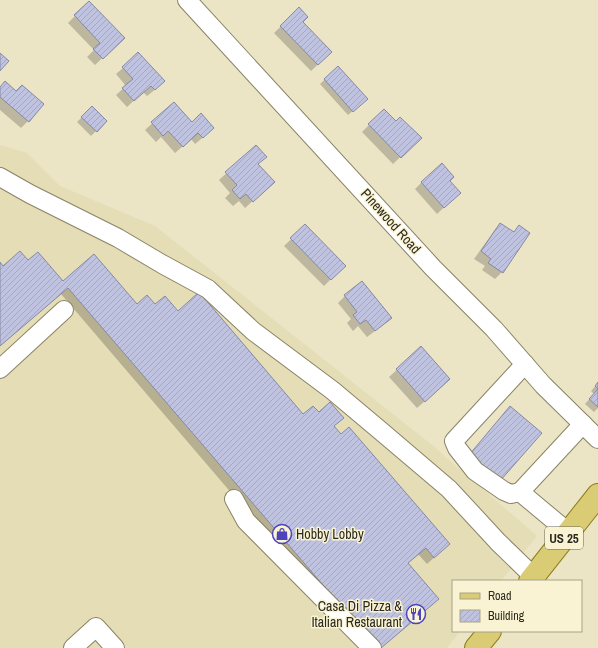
<svg xmlns="http://www.w3.org/2000/svg" width="598" height="648" viewBox="0 0 598 648" font-family="'Archivo Narrow',sans-serif">
  <style>
    .built { fill: #e4ddb6 }
    .shadow { fill: #0003 }
    .building { fill: url(#building-hatch); stroke: #8589a5 }
    .lines { fill: none; stroke-linecap: round; stroke-linejoin: round }
    .minor-casing { stroke: #898366; stroke-width: 20 }
    .major-casing { stroke: #8c7c1a; stroke-width: 24 }
    .minor { stroke: #fff; stroke-width: 18 }
    .major { stroke: #dacb75; stroke-width: 22 }
    .labels { text-anchor: middle; dominant-baseline: central; stroke-width: 3; stroke-linejoin: round; paint-order: stroke }
    .shield { fill: #f9f3d3; stroke: #696654; stroke-width: 1 }
    .shield-label { font-size: 13px; font-weight: bold; fill: #2b291d }
    .street-label { font-size: 14px; fill: #2b291d; stroke: #f9f3d3 }
    .poi-label { font-size: 14px; fill: #2b291d; stroke: #f9f3d3; text-anchor: start }
  </style>
  <defs>
    <pattern id="building-hatch" width="6" height="6" patternUnits="userSpaceOnUse"><rect width="6" height="6" fill="#bfc3e0"/><path d="M-1 1l2-2M0 6l6-6M5 7l2-2" fill="none" stroke="#a4a8c0"/></pattern>
  </defs>
  <rect width="100%" height="100%" fill="#ebe5c6"/>
  <!-- built -->
  <path class="built" d="M0 145 27 153 60 186 155 226 432 445 537 536 501 581H453V631H460L447 648H0Z"/>
  <!-- shadow -->
  <g class="shadow">
    <path d="M89 2 123 38 95 65 87 57 94 50 68 23Z"/>
    <path d="M299 9 302 22 331 52 311 71 274 33Z"/>
    <path d="M338 67 362 103 348 115 320 84Z"/>
    <path d="M123 68 157 88 147 96 143 92 127 107 116 95 126 86 116 74Z"/>
    <path d="M0 88 16 92 28 121 21 128 0 110Z"/>
    <path d="M174 103 192 123 206 135 195 144 191 139 175 153 161 137 156 142 145 130Z"/>
    <path d="M92 107 106 121 91 136 77 122Z"/>
    <path d="M384 110 396 122 420 138 393 164 362 132Z"/>
    <path d="M256 146 257 165 266 189 245 208 239 201 233 206 225 198 230 193 219 180Z"/>
    <path d="M422 182 452 200 437 214 415 189Z"/>
    <path d="M501 225 513 233 519 226 529 234 502 272 495 279 482 270 485 266 474 259 494 231Z"/>
    <path d="M305 226 344 266 324 286 284 246Z"/>
    <path d="M28 262 63 282 137 306H155L178 312 303 415 319 413 342 418 333 427 449 544 427 564 418 554 407 564 381 648H364L61 294 0 346V263L3 267Z"/>
    <path d="M345 296 383 325 367 337 358 326 353 331 347 323 351 319 338 303Z"/>
    <path d="M421 348 442 386 417 408 389 377Z"/>
    <path d="M598 383V408L594 412 585 404 594 394 591 391Z"/>
  </g>
  <!-- building -->
  <g class="building">
    <path d="M89 1 125 38 103 59 93 49 100 43 74 15Z"/>
    <path d="M299 7 308 17 303 22 332 52 318 65 280 26Z"/>
    <path d="M138 52 165 81 155 90 151 86 134 101 122 88 133 79 122 67Z"/>
    <path d="M0 53 9 61 0 71Z"/>
    <path d="M338 66 368 99 353 112 324 79Z"/>
    <path d="M5 81 16 91 22 85 44 104 29 122 0 97V87Z"/>
    <path d="M174 102 192 122 201 113 214 128 203 138 198 133 183 147 168 131 163 136 151 122Z"/>
    <path d="M92 106 107 121 97 132 81 117Z"/>
    <path d="M384 109 396 121 400 117 422 138 401 158 368 124Z"/>
    <path d="M256 145 267 157 258 164 275 182 253 202 246 194 240 199 232 190 237 185 225 172Z"/>
    <path d="M442 163 454 177 450 181 461 193 444 208 421 182Z"/>
    <path d="M500 223 514 232 519 225 530 233 503 273 488 263 491 259 481 251Z"/>
    <path d="M305 224 346 266 331 280 290 238Z"/>
    <path d="M20 251 28 260 38 252 63 281 94 254 137 304 147 295 155 304 165 296 178 311 199 292 303 414 313 406 319 412 330 402 344 418 334 426 341 434 349 427 450 544 434 558 426 548 408 563 439 599 381 648H377L68 288 0 346V262L3 266Z"/>
    <path d="M362 281 392 318 375 331 366 320 360 324 353 315 357 312 344 295Z"/>
    <path d="M421 346 450 379 425 402 396 369Z"/>
    <path d="M598 382V407L589 399 598 389 595 386Z"/>
    <path d="M510 406 542 433 500 481 469 455Z"/>
  </g>
  <g class="lines">
    <!-- minor casing -->
    <g class="minor-casing">
      <g id="minor">
        <path d="M187 0 433 268 494 329 543 385 598 439"/>
        <path d="M0 177 30 194 118 238 162 264 208 289 253 331 332 390 382 432 449 489 498 542 533 576"/>
        <path d="M0 369 64 310"/>
        <path d="M520 492 511 494 504 491 475 471 457 448 454 441 525 364"/>
        <path d="M234 499 246 521 372 648"/>
        <path d="M568 532 520 492 583 424"/>
        <path d="M73 648 96 627 115 648"/>
      </g>
    </g>
    <!-- major casing -->
    <g class="major-casing">
      <g id="major">
        <path d="M530 581 598 495"/>
        <path d="M476 648 490 631"/>
      </g>
    </g>
    <!-- minor -->
    <use href="#minor" class="minor"/>
    <!-- major -->
    <use href="#major" class="major"/>
  </g>
  <!-- icons -->
  <defs>
    <g id="shop-ring" transform="scale(1)"><circle r="9.5" fill="#f9f3d3" stroke="#4b44ba" stroke-width="1.5"/><path d="M-5-2.5h2.3a2.7 3.5 0 0 1 5.4 0H5L5.5 6h-11ZM-1.5-2.5h3a1.5 2.3 0 0 0-3 0Z" fill="#4b44ba"/></g>
    <g id="restaurant-ring" transform="scale(1)"><circle r="9.5" fill="#f9f3d3" stroke="#4b44ba" stroke-width="1.5"/><path d="M-5-6h1v4h1v-4h1v4h1v-4h1v5L-1.5 .5V6h-2V.5L-5-1ZM5-6V6H3V1.5H1.5Q1.5-4 5-6Z" fill="#4b44ba"/></g>
  </defs>
  <g fill-rule="evenodd">
    <use href="#shop-ring" x="282" y="534"/>
    <use href="#restaurant-ring" x="416" y="614"/>
  </g>
  <g class="labels">
    <!-- shield labels -->
    <rect class="shield" x="545" y="527" width="38" height="22" rx="3"/>
    <g class="shield-label">
      <text x="564" y="538">US 25</text>
    </g>
    <!-- street labels -->
    <g class="street-label">
      <text transform="translate(391 221) rotate(48)">Pinewood Road</text>
    </g>
    <!-- poi labels -->
    <g class="poi-label">
      <text x="296" y="534">Hobby Lobby</text>
      <text x="402" y="606" text-anchor="end">Casa Di Pizza &amp;<tspan x="402" dy="16">Italian Restaurant</tspan></text>
    </g>
  </g>
  <!-- legend -->
  <rect x="452" y="580" width="130" height="52" fill="#f9f3d3" stroke="#a7a28a"/>
  <rect x="460" y="593" width="20" height="6" fill="#dacb75" stroke="#a7a28a"/>
  <text x="488" y="600" font-size="12" fill="#2b291d">Road</text>
  <rect x="460" y="610" width="20" height="12" fill="url(#building-hatch)" stroke="#a7a28a"/>
  <text x="488" y="620" font-size="12" fill="#2b291d">Building</text>
</svg>
